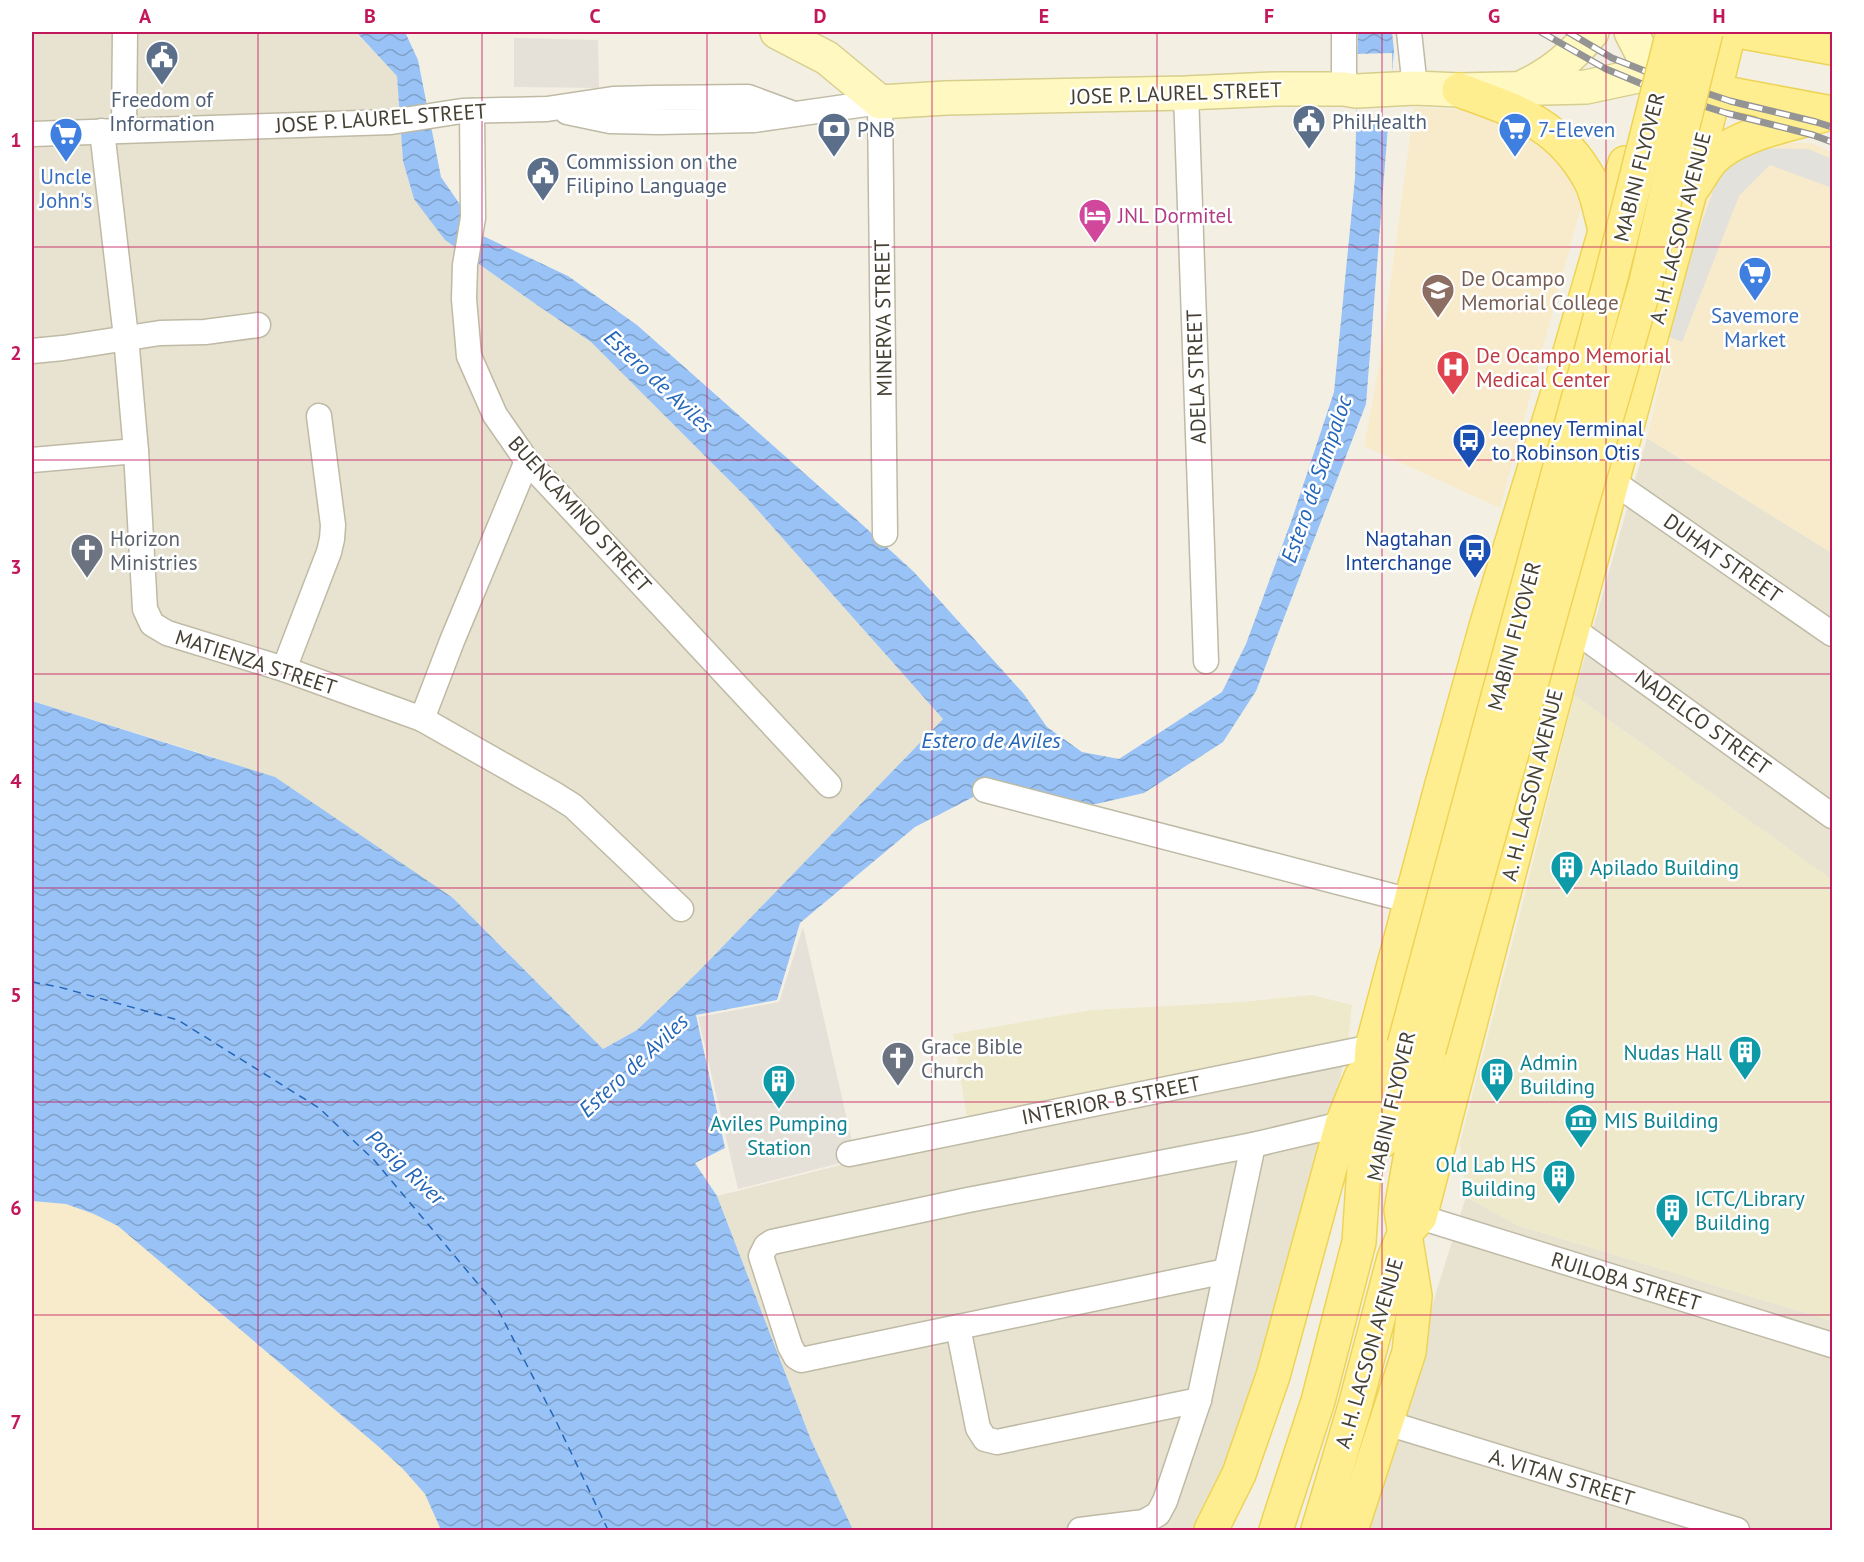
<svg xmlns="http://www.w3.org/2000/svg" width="1864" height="1562" viewBox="0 0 1864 1562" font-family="'PT Sans',sans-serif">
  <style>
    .residential { fill: #e7e3d0 }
    .commercial { fill: #f8ebcb }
    .industrial { fill: #e5e1d8 }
    .education { fill: #eee9cb }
    .parking { fill: #e3e1dc }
    .water { fill: url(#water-waves) }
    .pier { fill: #f3f0e3 }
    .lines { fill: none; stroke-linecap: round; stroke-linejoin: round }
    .ferry { stroke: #2466b9; stroke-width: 1.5; stroke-dasharray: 8 6; stroke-linecap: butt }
    .street-casing { stroke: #bfbaa5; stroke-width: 27 }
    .secondary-casing { stroke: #d7ce8e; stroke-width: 36 }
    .primary-casing { stroke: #edd456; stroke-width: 36 }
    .street { stroke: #fff; stroke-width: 24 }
    .secondary { stroke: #fff8c1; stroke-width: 33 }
    .primary { stroke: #ffee90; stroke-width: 33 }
    .rail-casing { stroke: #949494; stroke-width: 7 }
    .rail { stroke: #fff; stroke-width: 4.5; stroke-dasharray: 14; stroke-linecap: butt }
    .primary-bridge-casing { stroke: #edd456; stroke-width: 36; stroke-linecap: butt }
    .primary-bridge { stroke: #ffee90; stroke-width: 33 }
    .grid { fill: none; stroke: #c2185b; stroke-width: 1.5; stroke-opacity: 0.55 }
    .labels { text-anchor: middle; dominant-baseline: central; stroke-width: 5; stroke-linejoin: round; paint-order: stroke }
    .street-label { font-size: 21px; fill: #454033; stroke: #fff }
    .service-label { font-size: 21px; fill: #4e5e75; stroke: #fff; text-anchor: start }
    .shop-label { font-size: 21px; fill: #366cbe; stroke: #fff }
    .hotel-label { font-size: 21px; fill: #b23c85; stroke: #fff; text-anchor: start }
    .education-label { font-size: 21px; fill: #785e54; stroke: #fff; text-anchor: start }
    .health-label { font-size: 21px; fill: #be3a42; stroke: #fff; text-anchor: start }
    .transit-label { font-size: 21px; fill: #164399; stroke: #fff; text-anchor: start }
    .worship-label { font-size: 21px; fill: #5b616d; stroke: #fff; text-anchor: start }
    .culture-label { font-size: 21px; fill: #0d838f; stroke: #fff; text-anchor: start }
    .water-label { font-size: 22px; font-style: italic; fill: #2466b9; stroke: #fff }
    .neatline { fill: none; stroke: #c2185b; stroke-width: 2 }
    .grid-label { font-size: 20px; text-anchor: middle; font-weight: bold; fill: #c2185b }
  </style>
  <defs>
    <pattern id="water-waves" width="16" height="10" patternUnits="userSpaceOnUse" patternTransform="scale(1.5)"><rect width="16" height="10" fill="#99c3f6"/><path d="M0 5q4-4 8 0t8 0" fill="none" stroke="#7fa0c8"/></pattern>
  </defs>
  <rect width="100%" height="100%" fill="#f3f0e3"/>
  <!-- residential -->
  <g class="residential">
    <path d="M32 32 356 33 397 75 403 161 445 240 527 298 591 342 747 498 943 719 698 972 637 1030 603 1049 453 898 217 758 32 701Z"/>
    <path d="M1647 438 1832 553V880L1574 695Z"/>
    <path d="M1344 1059 1320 1179 1244 1447 1201 1530H853L811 1440 717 1196 884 1154Z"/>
    <path d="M1466 1197 1517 1225 1832 1321V1530H1361L1366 1517Z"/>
  </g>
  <!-- commercial -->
  <g class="commercial">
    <path d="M1414 107 1493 111 1550 147 1584 195 1500 508 1364 446 1380 361Z"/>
    <path d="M1754 143H1811L1832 152V553L1647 438 1710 167Z"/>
    <path d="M32 1201 66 1204 94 1214 118 1226 379 1447 403 1469 425 1494 441 1530H32Z"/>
  </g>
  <!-- industrial -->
  <g class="industrial">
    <path d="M514 38 598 40 599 88 514 87Z"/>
    <path d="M803 927 856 1159 738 1189 698 1017 779 1002Z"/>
  </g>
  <!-- education -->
  <g class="education">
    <path d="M1574 695 1832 880V1321L1517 1225 1466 1197 1460 1142 1524 898Z"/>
    <path d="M1312 995 1352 1005 1348 1045 968 1123 953 1034 1092 1010 1240 1002Z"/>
  </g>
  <!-- parking -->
  <path class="parking" d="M1755 148 1808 149 1832 159V188L1770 165 1739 196 1682 342 1662 334 1720 172Z"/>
  <!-- water -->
  <path class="water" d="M353 32H405L418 60 441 177 481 235 568 276 637 325 855 518 914 572 1023 693 1047 727 1082 752 1119 759 1222 692 1246 644 1292 519 1334 392 1355 178 1358 32H1392L1394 50 1366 404 1256 691 1223 742 1144 793 1096 804 1046 806 983 792 915 827 800 923 777 1000 696 1015 725 1148 695 1163 717 1196 811 1440 853 1530H441L425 1494 403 1469 379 1447 118 1226 94 1214 66 1204 32 1201V701L275 777 453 898 603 1049 637 1030 698 972 943 719 747 498 591 342 527 298 445 240 414 199 403 161 397 76 357 33Z"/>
  <!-- pier -->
  <path class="pier" d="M1392 53 1393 91 1391 121 1357 122 1355 54Z"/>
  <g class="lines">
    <!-- ferry -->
    <path class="ferry" d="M32 982 59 987 178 1020 319 1108 374 1160 495 1304 556 1421 608 1530"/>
    <!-- street casing -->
    <g class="street-casing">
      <g id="street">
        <path d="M1409 32 1415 88"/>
        <path d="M1344 89V32"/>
        <path d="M1186 93 1206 661"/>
        <path d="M472 111 473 218 465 265 464 299 469 356 495 415 527 461 829 785"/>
        <path d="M567 112 610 121 659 122 754 120 880 102 885 534"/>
        <path d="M124 130 125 32"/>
        <path d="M102 131 126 337 136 451 145 609 152 624 167 633 284 669 422 719 554 794 573 806 681 909"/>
        <path d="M32 134 391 122 462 111 547 109 613 99 653 98 748 97 794 114"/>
        <path d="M32 351 63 348 160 333 205 332 258 325"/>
        <path d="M32 460 136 451"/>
        <path d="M1612 481 1832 634"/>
        <path d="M1573 629 1832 816"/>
        <path d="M284 669 329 552 332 539 333 525 319 416"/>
        <path d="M422 719 452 641 527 461"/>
        <path d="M985 790 1411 901"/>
        <path d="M849 1154 1372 1047"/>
        <path d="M1420 1217 1832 1345"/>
        <path d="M1226 1271 801 1360 796 1357 790 1346 761 1256 766 1246 772 1242 968 1200 1253 1145 1342 1124"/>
        <path d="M958 1327 978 1428 985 1439 997 1442 1199 1400"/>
        <path d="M1387 1423 1737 1530"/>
        <path d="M1080 1530 1144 1522 1158 1514 1165 1501 1199 1400 1253 1145"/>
      </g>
    </g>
    <!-- secondary casing -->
    <g class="secondary-casing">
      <g id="secondary">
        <path d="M777 32 827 58 880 102 946 98 1186 93 1275 89H1344L1356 91 1415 88 1459 90 1586 87 1652 73 1685 54"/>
        <path d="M1631 32 1652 73"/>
        <path d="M1525 86C1553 73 1573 56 1592 32"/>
      </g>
    </g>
    <!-- primary casing -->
    <g class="primary-casing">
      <g id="primary">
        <path d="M1743 32 1832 48"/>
        <path d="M1694 85 1714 91 1832 113"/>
        <path d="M1459 90C1516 111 1559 123 1590 180 1598 194 1600 214 1605 229"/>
        <path d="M1695 185C1700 177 1705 168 1711 161 1733 135 1791 124 1824 115"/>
        <path d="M1382 1141 1404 1045"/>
        <path d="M1211 1530 1239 1474 1273 1376 1342 1124 1361 1077"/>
        <path d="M1276 1530 1318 1401 1359 1242 1372 1047 1442 784 1487 623 1562 379 1625 163"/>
        <path d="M1318 1530 1355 1406 1394 1258 1404 1234 1420 1217 1568 646 1690 192 1729 32"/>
        <path d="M1351 1530 1409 1352 1415 1296 1401 1210 1429 1050"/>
      </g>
    </g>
    <!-- street -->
    <use href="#street" class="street"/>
    <!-- secondary -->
    <use href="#secondary" class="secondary"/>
    <!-- primary -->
    <use href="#primary" class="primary"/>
    <!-- rail casing -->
    <g class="rail-casing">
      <g id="rail">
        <path d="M1541 32 1606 69 1666 94 1726 113 1813 135 1832 142"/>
        <path d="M1568 32 1612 58 1670 81 1730 101 1816 122 1832 127"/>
      </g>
    </g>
    <!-- rail -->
    <use href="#rail" class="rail"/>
    <!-- primary-bridge casing -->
    <g class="primary-bridge-casing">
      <g id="primary-bridge">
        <path d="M1404 1045 1610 281 1673 32"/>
        <path d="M1429 1050 1586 488 1646 282 1668 186 1706 32"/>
      </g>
    </g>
    <!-- primary-bridge -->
    <use href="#primary-bridge" class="primary-bridge"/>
  </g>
  <!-- grid -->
  <path class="grid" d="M258 32V1530M482 32V1530M707 32V1530M932 32V1530M1157 32V1530M1382 32V1530M1606 32V1530M32 247H1832M32 460H1832M32 674H1832M32 888H1832M32 1102H1832M32 1315H1832"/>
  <!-- icons -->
  <defs>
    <g id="civic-pin" transform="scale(1.725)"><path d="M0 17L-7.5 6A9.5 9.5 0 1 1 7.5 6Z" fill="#5c6f8a" stroke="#fff"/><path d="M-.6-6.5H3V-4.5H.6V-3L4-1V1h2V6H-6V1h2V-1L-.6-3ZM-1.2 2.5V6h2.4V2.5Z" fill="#fff"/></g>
    <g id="bank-pin" transform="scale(1.725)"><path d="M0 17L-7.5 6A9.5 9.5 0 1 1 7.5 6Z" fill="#5c6f8a" stroke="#fff"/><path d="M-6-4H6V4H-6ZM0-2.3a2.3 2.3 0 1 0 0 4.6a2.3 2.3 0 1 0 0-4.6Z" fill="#fff"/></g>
    <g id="supermarket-pin" transform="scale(1.725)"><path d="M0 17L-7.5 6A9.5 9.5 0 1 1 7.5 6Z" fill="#3f7fe0" stroke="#fff"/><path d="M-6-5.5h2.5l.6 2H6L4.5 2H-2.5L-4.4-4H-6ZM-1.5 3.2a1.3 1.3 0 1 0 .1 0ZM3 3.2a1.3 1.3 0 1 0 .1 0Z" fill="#fff"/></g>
    <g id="hotel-pin" transform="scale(1.725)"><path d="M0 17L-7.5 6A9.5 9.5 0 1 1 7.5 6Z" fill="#d1479c" stroke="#fff"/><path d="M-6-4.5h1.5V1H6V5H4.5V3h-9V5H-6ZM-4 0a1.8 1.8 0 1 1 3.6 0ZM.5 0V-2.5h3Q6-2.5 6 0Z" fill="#fff"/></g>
    <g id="university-pin" transform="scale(1.725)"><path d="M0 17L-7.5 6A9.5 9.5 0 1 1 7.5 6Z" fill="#8d6e63" stroke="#fff"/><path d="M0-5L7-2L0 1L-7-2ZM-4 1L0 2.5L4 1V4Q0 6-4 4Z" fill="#fff"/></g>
    <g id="hospital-pin" transform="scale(1.725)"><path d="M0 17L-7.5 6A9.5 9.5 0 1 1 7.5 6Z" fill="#e0444e" stroke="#fff"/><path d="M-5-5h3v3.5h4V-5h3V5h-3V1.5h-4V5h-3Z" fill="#fff"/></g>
    <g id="bus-pin" transform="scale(1.725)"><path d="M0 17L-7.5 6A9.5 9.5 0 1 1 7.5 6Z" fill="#1a4fb4" stroke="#fff"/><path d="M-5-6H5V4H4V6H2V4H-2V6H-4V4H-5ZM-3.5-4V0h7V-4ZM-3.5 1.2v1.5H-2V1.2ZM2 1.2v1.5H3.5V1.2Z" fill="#fff"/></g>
    <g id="church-pin" transform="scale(1.725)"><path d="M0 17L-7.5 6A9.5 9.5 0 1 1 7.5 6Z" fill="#6b7280" stroke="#fff"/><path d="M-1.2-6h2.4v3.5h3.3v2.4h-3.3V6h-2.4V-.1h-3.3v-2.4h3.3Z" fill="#fff"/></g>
    <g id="building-pin" transform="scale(1.725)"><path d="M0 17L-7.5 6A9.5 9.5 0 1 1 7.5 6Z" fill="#0f9aa8" stroke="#fff"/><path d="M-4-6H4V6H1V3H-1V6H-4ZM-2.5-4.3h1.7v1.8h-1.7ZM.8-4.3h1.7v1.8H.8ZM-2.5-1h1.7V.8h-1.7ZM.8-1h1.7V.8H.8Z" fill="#fff"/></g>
    <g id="museum-pin" transform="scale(1.725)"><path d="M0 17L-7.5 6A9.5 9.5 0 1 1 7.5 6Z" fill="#0f9aa8" stroke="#fff"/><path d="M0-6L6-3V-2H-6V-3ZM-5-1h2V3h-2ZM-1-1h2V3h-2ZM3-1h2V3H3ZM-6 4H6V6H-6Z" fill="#fff"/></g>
  </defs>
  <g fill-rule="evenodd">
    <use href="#civic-pin" x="162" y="57"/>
    <use href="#civic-pin" x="1309" y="121"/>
    <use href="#bank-pin" x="834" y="129"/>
    <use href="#supermarket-pin" x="1515" y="129"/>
    <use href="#supermarket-pin" x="66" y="134"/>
    <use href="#civic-pin" x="543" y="173"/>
    <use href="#hotel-pin" x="1095" y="215"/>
    <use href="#supermarket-pin" x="1755" y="273"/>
    <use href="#university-pin" x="1438" y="290"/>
    <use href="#hospital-pin" x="1453" y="367"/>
    <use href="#bus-pin" x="1469" y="440"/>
    <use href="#church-pin" x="87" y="550"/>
    <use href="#bus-pin" x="1475" y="550"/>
    <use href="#building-pin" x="1567" y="867"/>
    <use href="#building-pin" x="1745" y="1052"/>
    <use href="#church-pin" x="898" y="1058"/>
    <use href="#building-pin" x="1497" y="1074"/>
    <use href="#building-pin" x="779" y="1081"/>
    <use href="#museum-pin" x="1581" y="1120"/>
    <use href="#building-pin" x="1559" y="1176"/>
    <use href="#building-pin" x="1672" y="1210"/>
  </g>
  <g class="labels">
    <!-- street labels -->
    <g class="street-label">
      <text transform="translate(1176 93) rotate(-2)">JOSE P. LAUREL STREET</text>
      <text transform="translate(381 118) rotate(-4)">JOSE P. LAUREL STREET</text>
      <text transform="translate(1639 167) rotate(-76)">MABINI FLYOVER</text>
      <text transform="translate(1680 228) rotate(-76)">A. H. LACSON AVENUE</text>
      <text transform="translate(883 318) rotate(-91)">MINERVA STREET</text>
      <text transform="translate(1196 377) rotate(-92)">ADELA STREET</text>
      <text transform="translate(580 514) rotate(48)">BUENCAMINO STREET</text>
      <text transform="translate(1723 558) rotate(35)">DUHAT STREET</text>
      <text transform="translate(1514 636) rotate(-75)">MABINI FLYOVER</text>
      <text transform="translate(256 662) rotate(18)">MATIENZA STREET</text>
      <text transform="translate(1703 722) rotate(36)">NADELCO STREET</text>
      <text transform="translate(1532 785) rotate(-76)">A. H. LACSON AVENUE</text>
      <text transform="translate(1111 1100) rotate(-11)">INTERIOR B STREET</text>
      <text transform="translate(1391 1106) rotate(-77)">MABINI FLYOVER</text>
      <text transform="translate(1626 1281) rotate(17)">RUILOBA STREET</text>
      <text transform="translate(1369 1353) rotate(-74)">A. H. LACSON AVENUE</text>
      <text transform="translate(1562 1477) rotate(17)">A. VITAN STREET</text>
    </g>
    <!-- service labels -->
    <g class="service-label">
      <text x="162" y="99" text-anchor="middle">Freedom of<tspan x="162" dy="24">Information</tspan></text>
      <text x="1332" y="121">PhilHealth</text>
      <text x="857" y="129">PNB</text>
      <text x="566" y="161">Commission on the<tspan x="566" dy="24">Filipino Language</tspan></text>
    </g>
    <!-- shop labels -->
    <g class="shop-label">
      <text x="1538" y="129" text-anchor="start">7-Eleven</text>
      <text x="66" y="176">Uncle<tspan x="66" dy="24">John's</tspan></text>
      <text x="1755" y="315">Savemore<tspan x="1755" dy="24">Market</tspan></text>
    </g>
    <!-- hotel labels -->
    <g class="hotel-label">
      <text x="1118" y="215">JNL Dormitel</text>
    </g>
    <!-- education labels -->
    <g class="education-label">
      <text x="1461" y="278">De Ocampo<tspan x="1461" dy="24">Memorial College</tspan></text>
    </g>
    <!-- health labels -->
    <g class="health-label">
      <text x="1476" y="355">De Ocampo Memorial<tspan x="1476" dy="24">Medical Center</tspan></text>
    </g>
    <!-- transit labels -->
    <g class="transit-label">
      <text x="1492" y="428">Jeepney Terminal<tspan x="1492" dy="24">to Robinson Otis</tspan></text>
      <text x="1452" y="538" text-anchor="end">Nagtahan<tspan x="1452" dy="24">Interchange</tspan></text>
    </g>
    <!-- worship labels -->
    <g class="worship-label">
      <text x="110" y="538">Horizon<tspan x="110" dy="24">Ministries</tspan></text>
      <text x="921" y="1046">Grace Bible<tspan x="921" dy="24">Church</tspan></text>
    </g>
    <!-- culture labels -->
    <g class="culture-label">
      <text x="1590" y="867">Apilado Building</text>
      <text x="1722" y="1052" text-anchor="end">Nudas Hall</text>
      <text x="1520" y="1062">Admin<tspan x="1520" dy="24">Building</tspan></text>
      <text x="1604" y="1120">MIS Building</text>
      <text x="779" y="1123" text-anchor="middle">Aviles Pumping<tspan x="779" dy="24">Station</tspan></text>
      <text x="1536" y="1164" text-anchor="end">Old Lab HS<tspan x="1536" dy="24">Building</tspan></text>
      <text x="1695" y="1198">ICTC/Library<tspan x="1695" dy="24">Building</tspan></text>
    </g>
    <!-- water labels -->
    <g class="water-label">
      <text transform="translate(659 381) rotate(43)">Estero de Aviles</text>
      <text transform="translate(1316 479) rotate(-71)">Estero de Sampaloc</text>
      <text x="991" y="740">Estero de Aviles</text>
      <text transform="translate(633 1065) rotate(-43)">Estero de Aviles</text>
      <text transform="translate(406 1167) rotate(43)">Pasig River</text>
    </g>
  </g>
  <!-- border -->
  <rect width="1864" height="1562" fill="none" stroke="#ffffff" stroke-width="66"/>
  <rect x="33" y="33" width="1798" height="1496" class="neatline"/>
  <g class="grid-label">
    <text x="145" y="23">A</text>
    <text x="370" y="23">B</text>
    <text x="595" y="23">C</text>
    <text x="820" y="23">D</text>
    <text x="1044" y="23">E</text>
    <text x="1269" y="23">F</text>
    <text x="1494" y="23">G</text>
    <text x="1719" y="23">H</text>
    <text x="16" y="147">1</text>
    <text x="16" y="360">2</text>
    <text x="16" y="574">3</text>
    <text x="16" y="788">4</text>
    <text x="16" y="1002">5</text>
    <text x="16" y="1215">6</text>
    <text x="16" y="1429">7</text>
  </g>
</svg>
